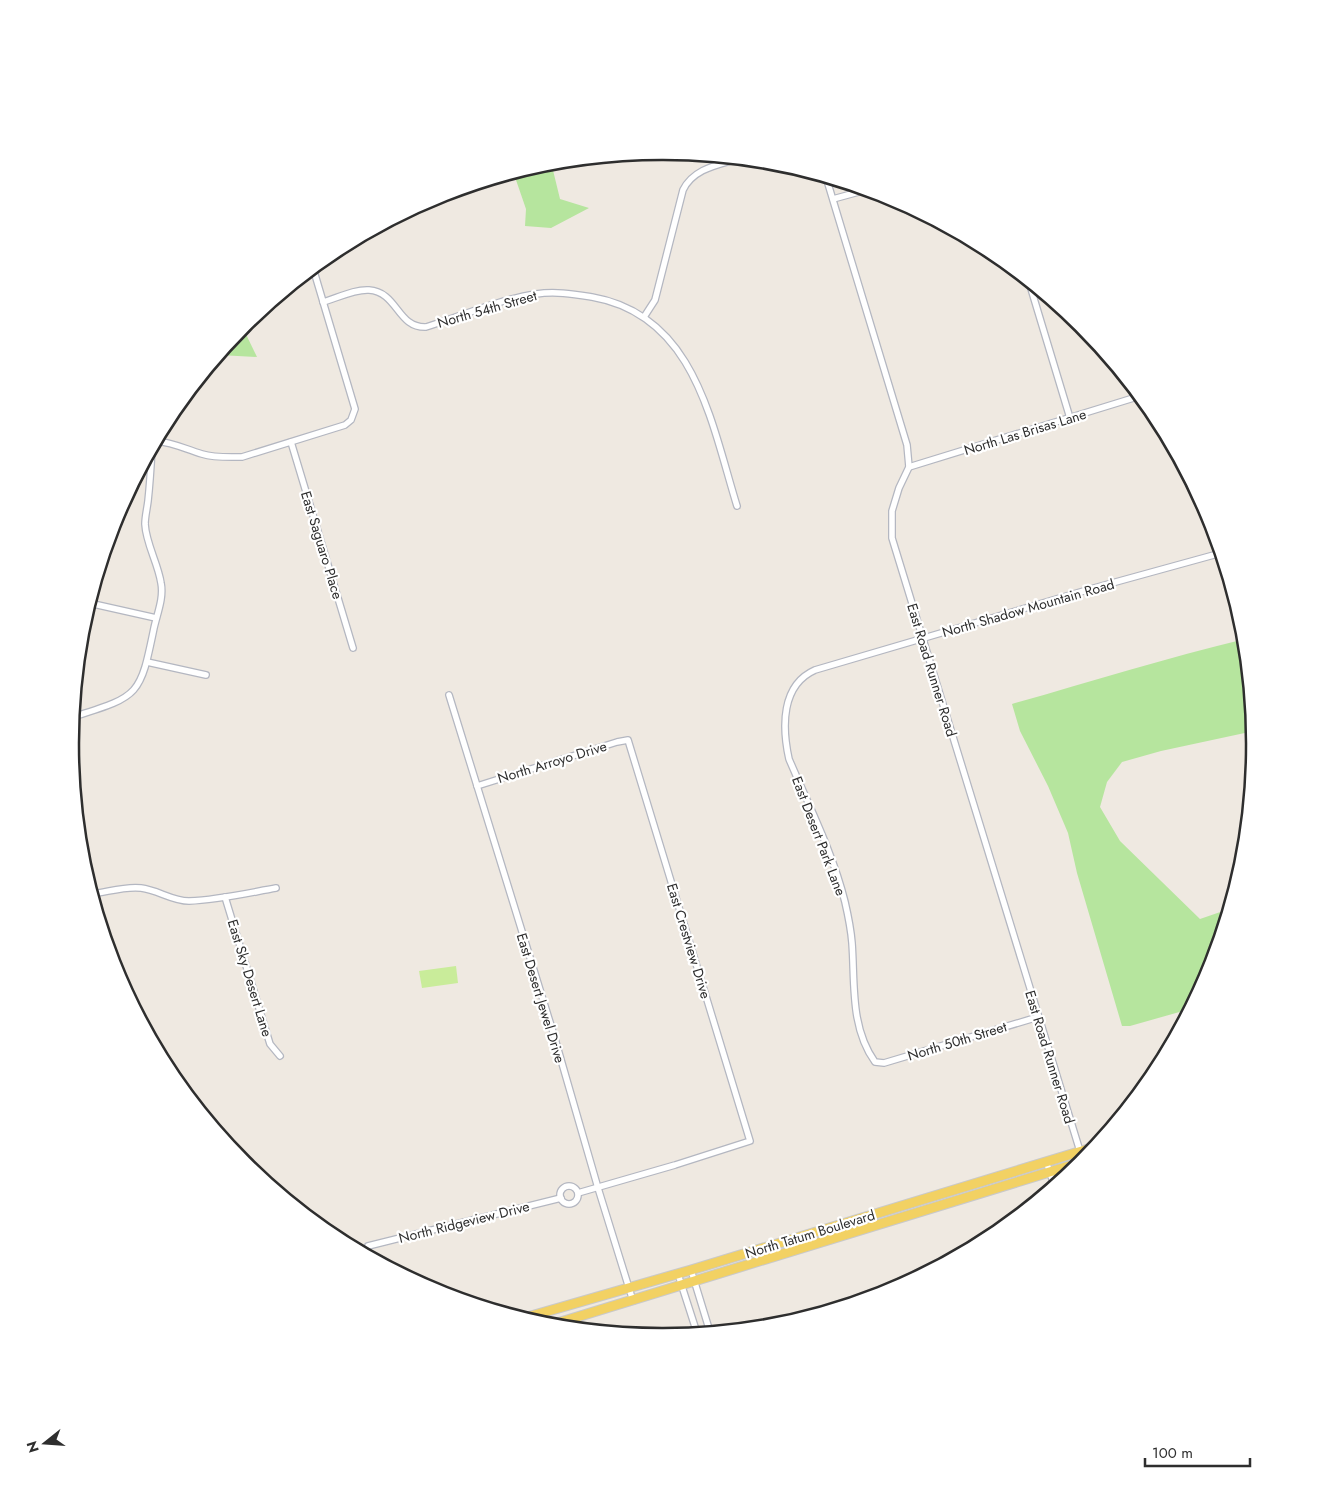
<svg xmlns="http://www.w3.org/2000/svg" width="1325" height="1488" viewBox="0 0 1325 1488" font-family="Jost,sans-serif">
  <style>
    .green { fill: #b6e59e }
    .pitch { fill: #c9ec9a }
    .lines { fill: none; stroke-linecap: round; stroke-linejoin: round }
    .minor-casing { stroke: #b4b7c1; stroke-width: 8 }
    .primary-casing { stroke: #c9c9c9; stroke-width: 11 }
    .minor { stroke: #fff; stroke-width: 5.5 }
    .primary { stroke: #f2d163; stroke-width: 9 }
    .labels { text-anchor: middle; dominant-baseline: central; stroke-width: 4.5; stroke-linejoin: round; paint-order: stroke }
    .street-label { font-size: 14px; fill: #2e2e2e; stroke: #fff }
    .rim { fill: none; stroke: #2e2e2e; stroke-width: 2.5 }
  </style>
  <rect width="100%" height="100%" fill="#efe9e1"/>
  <!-- green -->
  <g class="green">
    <path d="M551 162 560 199 589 208 551 228 525 226 526 209 516 180V172Z"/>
    <path d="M242 326 257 357 219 355Z"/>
    <path d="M1245 639 1254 731 1161 751 1122 762 1107 782 1100 807 1120 841 1200 919 1229 909 1210 971 1190 1009 1130 1026H1122L1077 873 1068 833 1048 786 1020 731 1012 704C1090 682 1166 658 1245 639Z"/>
  </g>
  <!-- pitch -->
  <path class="pitch" d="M456 966 458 983 422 988 419 971Z"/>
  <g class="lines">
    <!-- minor casing -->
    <g class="minor-casing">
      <g id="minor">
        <path d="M826 177 907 445 909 467 899 488 892 511V538L1083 1161"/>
        <path d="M833 199 866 190"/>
        <path d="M1029 282 1070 418"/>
        <path d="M323 302C337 298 355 289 369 290 398 292 397 328 426 327 461 316 501 299 536 294 555 291 573 294 592 297 695 315 711 422 737 506"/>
        <path d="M644 317 655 300 683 190C693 169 717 165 737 159"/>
        <path d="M156 441C175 443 185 449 202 454 215 458 229 457 242 457L345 425 351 420 355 409 313 268"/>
        <path d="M291 442 353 648"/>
        <path d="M909 467 1140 396"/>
        <path d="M89 603 156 618"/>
        <path d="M147 662 206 675"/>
        <path d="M449 695 553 1032 598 1188 633 1301"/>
        <path d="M73 717C139 696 140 697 154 628 157 614 164 598 161 583 158 563 146 544 145 524 145 517 147 509 148 501 150 483 151 466 152 448"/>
        <path d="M477 786 617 742 628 740 750 1141 675 1165 578 1193"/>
        <path d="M92 894C108 892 125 886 141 888 158 890 172 901 189 901 218 900 248 893 276 888"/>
        <path d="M225 897 270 1044 280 1056"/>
        <path d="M1038 1017 884 1063 875 1062C850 1027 855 983 852 943 851 930 848 915 845 902 833 853 809 806 789 759 782 727 781 685 815 670L1094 588 1221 553"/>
        <path d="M1046 1161 1054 1185"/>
        <circle cx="569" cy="1195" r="9"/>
        <path d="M368 1246 561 1198"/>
        <path d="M691 1270 710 1332"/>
        <path d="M678 1274 697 1333"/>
      </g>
    </g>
    <!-- primary casing -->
    <g class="primary-casing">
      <g id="primary">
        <path d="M524 1318 691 1270 1095 1147"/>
        <path d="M551 1325 1082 1162"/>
      </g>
    </g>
    <!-- minor -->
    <use href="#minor" class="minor"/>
    <!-- primary -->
    <use href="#primary" class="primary"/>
  </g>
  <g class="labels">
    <!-- street labels -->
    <g class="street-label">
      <text transform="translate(487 309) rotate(-16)">North 54th Street</text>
      <text transform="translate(1025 432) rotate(-17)">North Las Brisas Lane</text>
      <text transform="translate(322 545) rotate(73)">East Saguaro Place</text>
      <text transform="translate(1028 608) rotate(-16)">North Shadow Mountain Road</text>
      <text transform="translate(932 670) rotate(73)">East Road Runner Road</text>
      <text transform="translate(552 762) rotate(-17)">North Arroyo Drive</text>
      <text transform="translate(819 836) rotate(69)">East Desert Park Lane</text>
      <text transform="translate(689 941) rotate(73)">East Crestview Drive</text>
      <text transform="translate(250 978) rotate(73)">East Sky Desert Lane</text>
      <text transform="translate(541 998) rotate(73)">East Desert Jewel Drive</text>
      <text transform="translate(957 1041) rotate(-17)">North 50th Street</text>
      <text transform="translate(1050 1057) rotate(73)">East Road Runner Road</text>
      <text transform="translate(464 1222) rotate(-14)">North Ridgeview Drive</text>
      <text transform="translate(810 1234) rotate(-17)">North Tatum Boulevard</text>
    </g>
  </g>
  <!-- crop -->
  <path d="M0 0H1325V1488H0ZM662 160H663A583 583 0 0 1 1246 743V745A583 583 0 0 1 663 1328H662A583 583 0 0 1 79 745V743A583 583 0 0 1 662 160Z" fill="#fff" fill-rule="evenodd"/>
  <path class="rim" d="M662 160H663A583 583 0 0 1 1246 743V745A583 583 0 0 1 663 1328H662A583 583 0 0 1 79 745V743A583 583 0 0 1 662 160Z"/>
  <!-- north arrow -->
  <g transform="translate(45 1443) rotate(253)" stroke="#ffffff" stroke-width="4" paint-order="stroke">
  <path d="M0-4L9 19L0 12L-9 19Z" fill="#2e2e2e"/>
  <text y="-8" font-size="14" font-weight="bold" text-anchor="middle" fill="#2e2e2e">N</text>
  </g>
  <!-- scale -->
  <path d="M1145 1458v8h105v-8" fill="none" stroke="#2e2e2e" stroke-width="2.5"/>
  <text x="1152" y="1458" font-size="15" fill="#2e2e2e" stroke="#ffffff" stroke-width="4" paint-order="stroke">100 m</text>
</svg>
